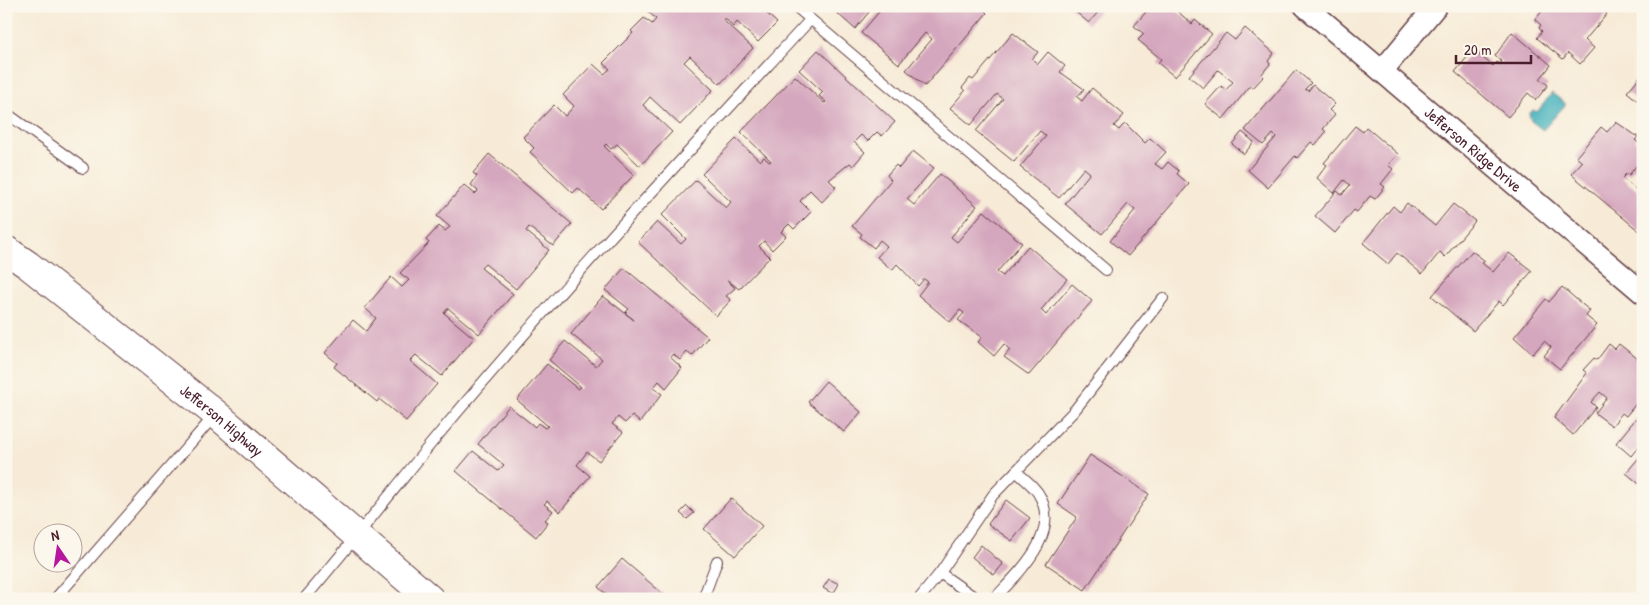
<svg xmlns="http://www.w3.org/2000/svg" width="1649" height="605" viewBox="0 0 1649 605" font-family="'Patrick Hand',sans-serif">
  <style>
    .water { fill: #40b0bb; stroke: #456873 }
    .building { fill: #d5a7be }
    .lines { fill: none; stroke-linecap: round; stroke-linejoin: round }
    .service-casing { stroke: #643e45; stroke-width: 12 }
    .minor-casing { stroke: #643e45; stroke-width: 24 }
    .primary-casing { stroke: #643e45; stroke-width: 30 }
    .service { stroke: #fff; stroke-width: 10 }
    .minor { stroke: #fff; stroke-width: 21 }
    .primary { stroke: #fff; stroke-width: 28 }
    .labels { text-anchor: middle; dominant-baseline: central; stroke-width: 4; stroke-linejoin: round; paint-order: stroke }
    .street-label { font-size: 16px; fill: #4a1f2b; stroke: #fbf7ec }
  </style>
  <rect width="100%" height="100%" fill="#fbf7ec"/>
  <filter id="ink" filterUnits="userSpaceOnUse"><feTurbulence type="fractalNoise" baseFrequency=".02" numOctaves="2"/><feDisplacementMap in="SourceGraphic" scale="10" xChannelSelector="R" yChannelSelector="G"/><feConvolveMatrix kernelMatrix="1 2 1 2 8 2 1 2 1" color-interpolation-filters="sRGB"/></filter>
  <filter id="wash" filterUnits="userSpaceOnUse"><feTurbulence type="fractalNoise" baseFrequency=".0096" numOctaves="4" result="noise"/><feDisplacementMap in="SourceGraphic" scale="20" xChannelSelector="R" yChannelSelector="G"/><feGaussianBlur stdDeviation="1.12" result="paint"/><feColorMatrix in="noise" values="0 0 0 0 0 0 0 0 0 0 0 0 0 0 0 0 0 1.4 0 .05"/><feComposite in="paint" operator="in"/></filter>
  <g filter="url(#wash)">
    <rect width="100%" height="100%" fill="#f7ebd7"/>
    <!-- water -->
    <path class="water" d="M1552 93 1566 104 1543 130 1531 121 1529 114 1533 110 1537 112Z"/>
    <g id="blocks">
      <!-- building -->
      <g class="building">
        <path d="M647 6H759L777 23 758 42 737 22 733 27 725 18 723 20 753 48 720 84 690 56 684 62 713 90 680 125 650 97 643 105 672 132 640 166 617 144 611 149 606 144 604 146 634 175 601 209 578 188 573 193 530 152 534 148 523 137 554 105 565 116 574 106 563 95 593 64 604 74 610 69 603 63 633 33 631 31 644 18 652 24 656 19 645 9Z"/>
        <path d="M829 6H874L855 29Z"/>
        <path d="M884 6H980L987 13 925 86 906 70 932 39 925 33 899 64 861 33Z"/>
        <path d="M1072 6H1103L1089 23 1071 8Z"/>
        <path d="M1151 6H1179L1176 10 1192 24 1195 20 1212 34 1175 77 1158 63 1161 59 1138 40 1144 34 1134 26Z"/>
        <path d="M1546 6H1597L1607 14 1585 40 1594 48 1580 64 1568 53 1563 59 1537 38 1542 31 1539 28 1541 25 1535 20Z"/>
        <path d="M1245 28 1274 53 1268 61 1270 64 1261 75 1263 77 1253 88 1250 86 1223 119 1205 104 1221 86 1226 90 1233 82 1218 70 1203 88 1189 76 1226 33 1235 40Z"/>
        <path d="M1512 32 1551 65 1540 79 1548 85 1536 100 1528 93 1508 117 1455 72 1473 50 1493 66 1497 62 1500 64 1502 62 1495 56Z"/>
        <path d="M1013 33 1038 52 1032 59 1038 64 1048 52 1065 66 1060 72 1084 89 1077 97 1082 101 1092 88 1124 115 1114 126 1119 130 1125 123 1145 143 1150 138 1166 152 1155 164 1162 169 1168 162 1179 171 1177 174 1189 184 1128 256 1110 241 1135 210 1128 204 1102 234 1065 204 1090 173 1084 168 1059 198 1020 167 1046 136 1040 131 1014 162 976 131 1003 99 997 94 971 125 950 108 965 91 962 88 970 78 973 80Z"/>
        <path d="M818 50 895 122 882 136 877 132 868 141 861 135 854 142 865 152 853 166 850 163 829 180 836 187 822 202 810 190 800 201 811 212 794 229 789 224 781 232 786 236 772 250 764 241 759 246 770 257 739 289 727 280 735 288 726 296 731 300 716 316 638 242 657 222 681 244 686 239 662 215 696 180 726 208 731 202 702 174 736 139 760 161 764 157 769 162 771 161 741 132 795 76 824 103 826 102 819 96 823 92 799 70Z"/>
        <path d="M1296 70 1311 83 1305 89 1308 91 1313 85 1335 104 1329 110 1335 115 1323 129 1326 132 1315 145 1311 142 1297 158 1295 156 1268 188 1248 170 1276 137 1273 134 1263 145 1245 130Z"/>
        <path d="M1643 73V105L1627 92Z"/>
        <path d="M1616 122 1638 137 1635 140 1643 146 1640 161 1629 175 1627 173 1622 178 1643 195V227L1639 231 1571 174 1582 162 1576 157 1601 127 1607 132Z"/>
        <path d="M1355 126 1363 132 1366 127 1398 154 1388 165 1393 169 1381 184 1385 187 1375 199 1370 196 1357 212 1354 210 1335 233 1315 216 1337 191 1342 195 1350 185 1344 180 1334 193 1317 178 1327 165 1324 163Z"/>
        <path d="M1242 132 1254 142 1244 154 1232 144Z"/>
        <path d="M913 151 934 168 907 199 914 205 940 174 977 206 951 237 957 242 984 211 1022 243 997 272 1003 276 1028 246 1067 279 1041 310 1046 315 1072 284 1092 301 1029 375 1004 357 1010 350 1004 344 994 356 978 342 982 337 958 320 964 313 960 310 950 322 918 295 928 282 924 279 918 286 897 264 892 270 877 257 887 246 880 240 874 248 860 237 862 234 852 226 891 180 887 175 896 165 899 168Z"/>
        <path d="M489 154 572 224 553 246 529 227 526 231 549 250 516 289 485 264 481 268 513 294 479 334 448 308 444 313 474 338 442 376 416 355 410 361 437 384 406 421 379 399 377 402 334 367 337 363 325 353 353 320 366 331 376 318 365 308 391 277 402 287 409 280 400 273 429 243 426 240 439 226 445 231 450 227 437 216 464 185 475 194 478 191 471 185 477 176 473 173Z"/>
        <path d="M1407 203 1435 226 1453 204 1475 221 1445 257 1440 252 1422 274 1397 253 1388 264 1363 243 1393 206 1400 212Z"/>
        <path d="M1472 251 1485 261 1482 263 1493 272 1509 253 1532 271 1503 305 1499 301 1473 331 1432 296Z"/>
        <path d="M624 268 708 337 692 356 687 352 680 360 673 354 670 357 682 368 666 388 659 381 653 388 662 394 640 422 632 416 625 423 618 417 612 424 623 432 599 461 587 452 577 465 590 476 560 512 547 501 544 504 553 511 545 520 548 522 536 537 456 471 473 451 498 471 504 465 478 444 509 406 535 427 538 423 545 428 548 426 517 400 547 364 578 389 581 387 549 360 565 341 596 366 602 359 571 334 603 296 634 320 625 313 629 309 605 290Z"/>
        <path d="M1562 287 1590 311 1586 316 1597 325 1560 369 1544 356 1551 347 1544 341 1533 354 1514 337 1546 299 1549 302Z"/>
        <path d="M1609 344 1615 349 1619 344 1643 363V395L1626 416 1622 413 1612 426 1595 413 1607 398 1600 392 1591 402 1596 407 1573 435 1554 418 1587 373 1583 370 1594 358 1597 360Z"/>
        <path d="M826 381 861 412 844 432 808 402Z"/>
        <path d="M1643 410V441L1631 456 1616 443Z"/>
        <path d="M1643 453V487L1626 473Z"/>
        <path d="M1090 455 1149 494 1085 590 1046 564 1077 517 1058 504Z"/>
        <path d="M731 498 762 526 735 556 704 529Z"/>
        <path d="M1006 500 1030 518 1012 541 988 524Z"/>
        <path d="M687 506 694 513 687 519 680 513Z"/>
        <path d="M981 545 1003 564 994 575 972 557Z"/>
        <path d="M622 559 669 599H612L598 587Z"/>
        <path d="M829 579 839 584 833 594 823 588Z"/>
      </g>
    </g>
  </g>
  <g filter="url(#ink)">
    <use href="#blocks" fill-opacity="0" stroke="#643e45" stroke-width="1"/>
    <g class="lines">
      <!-- service casing -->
      <g class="service-casing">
        <g id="service">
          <path d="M795 6 1106 270"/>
          <path d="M6 113 83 168"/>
          <path d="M940 573 977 599"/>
          <path d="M55 599 215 415"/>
          <path d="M304 599C347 549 388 497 429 446 551 299 681 160 810 20"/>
          <path d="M703 599 717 561"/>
          <path d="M919 599 940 573 993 495 1074 411 1163 298"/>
          <path d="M994 599C1019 572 1063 533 1038 493 1033 485 1023 478 1016 471"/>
        </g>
      </g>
      <!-- minor casing -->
      <g class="minor-casing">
        <g id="minor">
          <path id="s1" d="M1305 6 1643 293"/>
          <path d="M1382 71 1436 6"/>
        </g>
      </g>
      <!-- primary casing -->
      <g class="primary-casing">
        <g id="primary">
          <path id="s2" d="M6 250 28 265 216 414 430 599"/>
        </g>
      </g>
      <!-- service -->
      <use href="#service" class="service"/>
      <!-- minor -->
      <use href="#minor" class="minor"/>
      <!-- primary -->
      <use href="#primary" class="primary"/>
    </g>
  </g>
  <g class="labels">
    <!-- street labels -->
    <g class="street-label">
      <text stroke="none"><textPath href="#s1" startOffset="221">Jefferson Ridge Drive</textPath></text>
      <text stroke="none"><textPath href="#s2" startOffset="275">Jefferson Highway</textPath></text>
    </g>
  </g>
  <!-- margin -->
  <rect width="1649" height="605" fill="none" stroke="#fbf7ec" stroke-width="25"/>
  <!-- north arrow -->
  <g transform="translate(58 548) rotate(347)"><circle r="24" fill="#fbf7ec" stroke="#b4a19f"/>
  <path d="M0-4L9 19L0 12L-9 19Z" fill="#b5179e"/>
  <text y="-8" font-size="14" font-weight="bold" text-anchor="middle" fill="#4a1f2b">N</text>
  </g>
  <!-- scale -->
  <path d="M1456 55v8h75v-8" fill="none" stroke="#4a1f2b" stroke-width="2.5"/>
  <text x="1464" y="55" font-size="15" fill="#4a1f2b" stroke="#fbf7ec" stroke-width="4" paint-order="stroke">20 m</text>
</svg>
